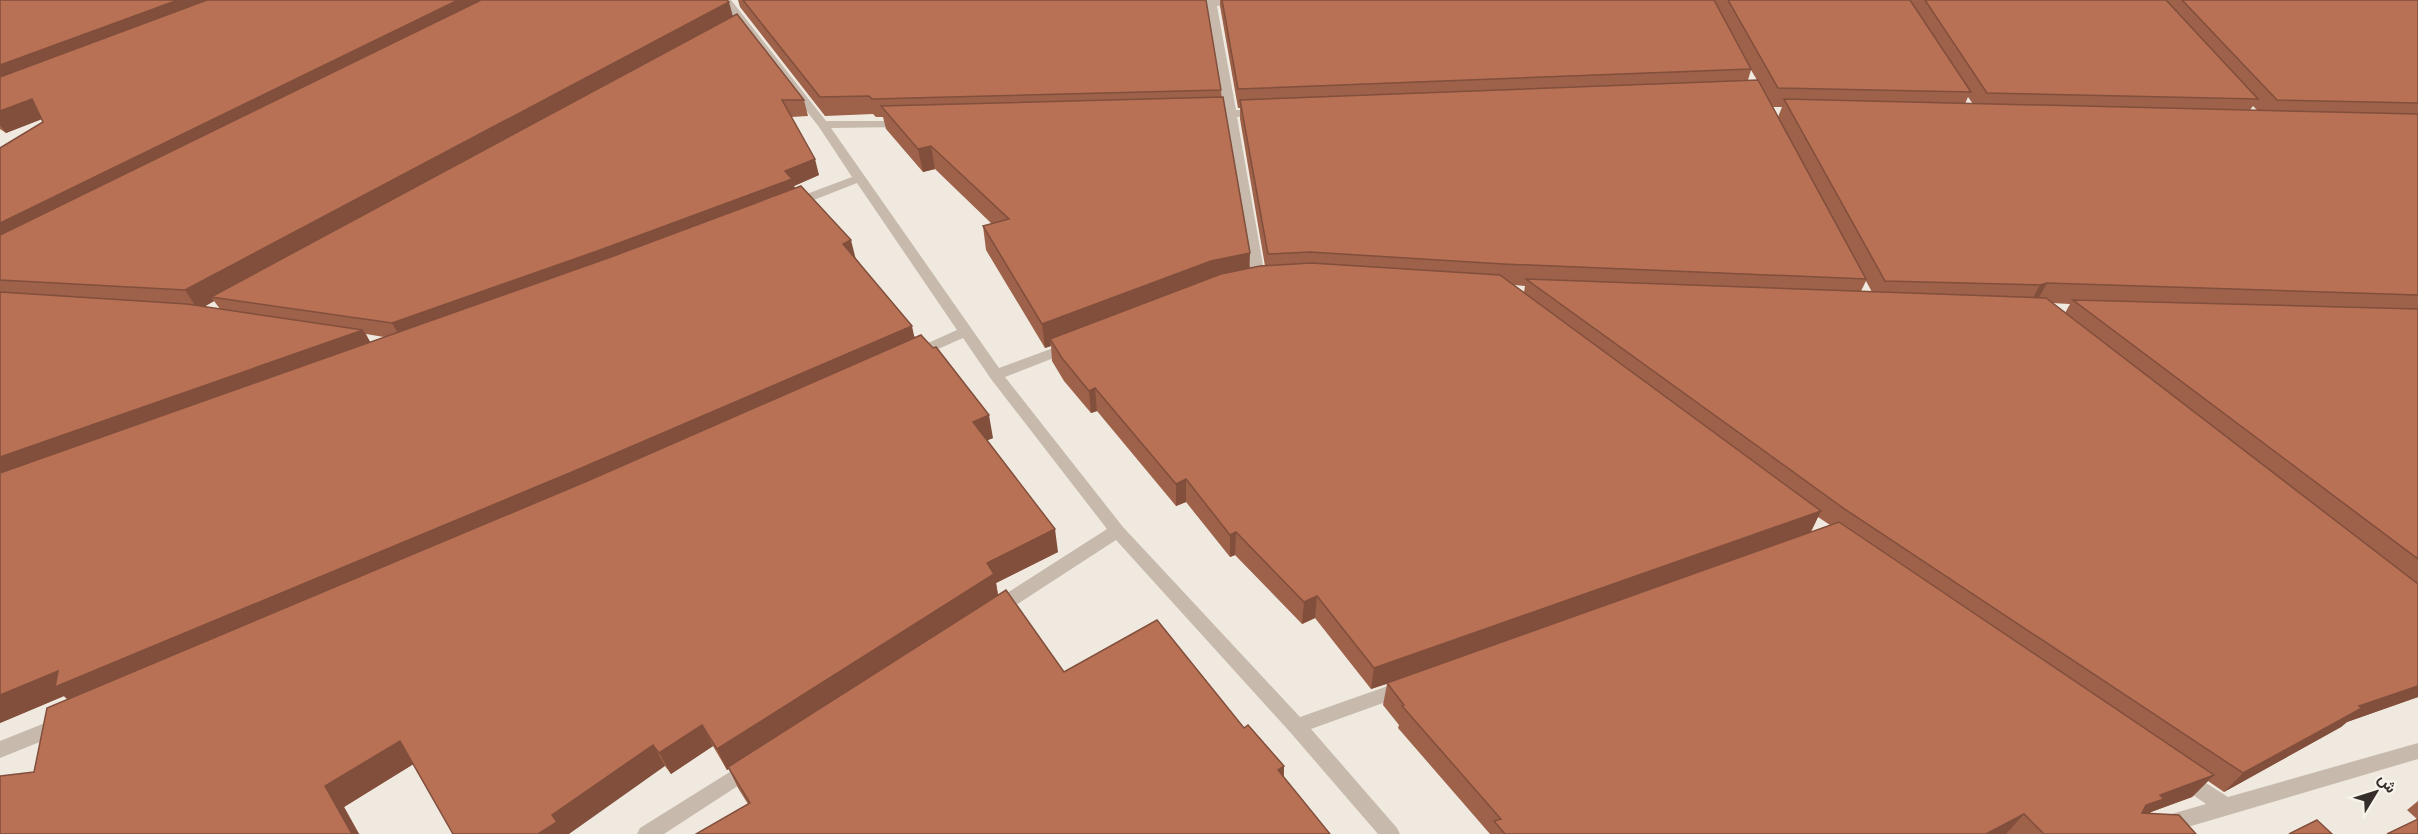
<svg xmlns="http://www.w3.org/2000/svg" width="2418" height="834" viewBox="0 0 2418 834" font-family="Lato,Vazirmatn,sans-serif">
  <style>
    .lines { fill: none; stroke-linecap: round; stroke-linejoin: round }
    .minor { fill: #c7baac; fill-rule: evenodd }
    .wall { fill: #9e6149; fill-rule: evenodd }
    .shaded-wall { fill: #814f3c }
    .building { fill: #b87155; stroke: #814f3c; stroke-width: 1.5 }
  </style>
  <rect width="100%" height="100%" fill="#f0e9df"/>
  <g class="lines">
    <!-- minor -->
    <g class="minor">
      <path d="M721 0H731L826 121H908L910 123 904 127 831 128 999 368 1064 344H1074L1076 347 1074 350 1005 377 1123 527 1300 717 1402 681 1408 684 1411 689 1408 694 1311 729 1397 828 1400 834H1378L1290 732 1116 540 1002 614 996 616 990 614 987 609 990 604 1107 529 991 379 963 338 918 358H908L906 355 908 352 957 330 857 183 796 207H788L786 204 788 201 852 177 819 127Z"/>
      <path d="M1242 0V4L1217 6 1236 110H1258L1264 113 1258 116 1237 117 1266 282 1259 286 1252 282 1225 118H1207L1201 115 1207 112 1224 111 1207 6H1187L1182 3 1187 0Z"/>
      <path d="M60 717 67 719 69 725 67 731 0 758V741Z"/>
      <path d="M2418 743V759L2164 834H2123L2126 828 2133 825 2206 804 2177 784 2174 778 2177 772 2184 769 2228 797Z"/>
      <path d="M749 760 756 762 758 768 756 774 664 834H637L640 828Z"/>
    </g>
  </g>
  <!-- wall -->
  <g class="wall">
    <path d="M0 0 733 17 804 100 808 116 791 117 819 175 794 186 795 188 855 257 915 337 993 438 987 440 1058 552 996 583 998 594 1064 672 1244 728 1284 766V777L748 804 738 788 729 769 727 770 713 746 671 774 665 766 413 764 344 807 359 834H0L34 772 68 700 64 696 0 723V148L43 122 41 119 6 133 0 129ZM214 301 220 309 204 307ZM366 334 384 337 370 342Z"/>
    <path d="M738 0H1206L1250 268 1265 266 1240 119V108H1238L1220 6V0H2418V697L2347 722 2341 727 2224 792 2208 781 2192 797 2151 812 2149 814 2196 834H1490L1398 728 1399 725 1383 705 1387 684 1371 689 1315 618 1302 624 1235 555 1230 557 1186 502 1176 506 1097 411 1091 413 1064 381 1052 361 1051 346 1045 348 986 250 983 226 992 224 935 169 923 172 886 129 883 117H876L873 114 825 116 740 7ZM1751 70 1757 80H1748ZM1968 97 1973 104H1965ZM2253 106 2257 110H2250ZM1773 107H1782L1778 117ZM1866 281 1872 292 1861 291ZM1514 285 1525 286 1524 292ZM2052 303 2070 304 2065 313ZM1818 517 1830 525 1811 532Z"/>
    <path d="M2418 801V834L2417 819 2407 810Z"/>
  </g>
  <!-- shaded-wall -->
  <g class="shaded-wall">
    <path d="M178 0H238L0 89V65Z"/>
    <path d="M458 0H502L0 250V223Z"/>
    <path d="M729 2 734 20 211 297 214 301 198 310 185 290Z"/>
    <path d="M32 99 45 118 6 133 0 125V111Z"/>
    <path d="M931 146 935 169 923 172 918 149Z"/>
    <path d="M815 159 819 175 794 186 797 195 402 340 392 323 785 171Z"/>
    <path d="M851 240 856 260 843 244Z"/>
    <path d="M1250 253 1249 277 1050 339 1051 346 1045 348 1042 324 1211 261Z"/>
    <path d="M2047 283 2036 303 2029 305 2040 285Z"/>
    <path d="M912 326 916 345 76 707 64 696 0 723V695Z"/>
    <path d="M363 330 375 350 0 484V457Z"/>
    <path d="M1095 388 1097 411 1091 413 1089 391Z"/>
    <path d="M989 415 993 438 977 445 973 422Z"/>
    <path d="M1186 479V502L1176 506V484Z"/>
    <path d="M1821 511 1810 533 1371 689 1374 668Z"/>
    <path d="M1055 529 1058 552 996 583 998 596 727 770 717 749 987 563Z"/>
    <path d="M1236 532 1235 555 1230 557V535Z"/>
    <path d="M1317 596 1315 618 1302 624 1304 602Z"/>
    <path d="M2418 686V697L2347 722 2341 727 2224 792 2243 773 2359 706Z"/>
    <path d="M702 725 713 746 671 774 659 753Z"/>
    <path d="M400 741 417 762 344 807 359 834H352L325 786Z"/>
    <path d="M653 745 665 766 569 834H538L552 815Z"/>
    <path d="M1284 766 1283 787 1278 770Z"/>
    <path d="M2214 775 2192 797 2151 812 2142 820 2125 826 2146 805 2160 795Z"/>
    <path d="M2024 814 2006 834H1986Z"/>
  </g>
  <!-- building -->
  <g class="building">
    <path d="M0 0H178L0 65Z"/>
    <path d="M207 0H458L0 223V148L43 122 32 99 0 111V77Z"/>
    <path d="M481 0H727L729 2 185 290 0 280V235Z"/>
    <path d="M743 0H1206L1221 90 872 99 869 96 820 97Z"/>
    <path d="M1222 0H1714L1751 69 1238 89Z"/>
    <path d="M1728 0H1910L1971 92 1778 88Z"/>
    <path d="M1925 0H2166L2258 99 1987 93Z"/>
    <path d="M2182 0H2418V103L2277 100Z"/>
    <path d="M737 14 804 100H782L815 159 785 171 792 179 600 250 392 323 211 297Z"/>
    <path d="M1758 80 1866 279 1503 264 1310 252 1268 254 1240 100Z"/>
    <path d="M1223 97 1250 253 1211 261 1042 324 983 226 1009 219 931 146 918 149 881 106Z"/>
    <path d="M1784 99 2418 114V295L2047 283 2040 285 1885 281Z"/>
    <path d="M801 186 851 240 843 244 912 326 572 472 55 687 58 671 0 695V473L611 257Z"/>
    <path d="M1311 263 1500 275 1821 511 1374 668 1317 596 1304 602 1236 532 1230 535 1186 479 1176 484 1095 388 1089 391 1062 358 1050 339 1221 274 1260 266Z"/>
    <path d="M1526 279 2046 298 2418 584V686L2359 706 2362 708 2243 773 1846 510Z"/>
    <path d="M0 292 187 304 363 330 0 457Z"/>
    <path d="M2073 300 2418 309V559Z"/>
    <path d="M921 335 933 348 936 347 989 415 973 422 1055 529 987 563 994 574 717 749 702 725 659 753 653 745 552 815 557 822 538 834H453L400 741 325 786 352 834H0V776L34 772 47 708 585 482Z"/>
    <path d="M1839 522 2214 775 2160 795 2164 799 2146 805 2142 813 2179 815 2196 834H2044L2024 814 1986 834H1505L1494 821 1501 819 1402 706 1404 705 1387 683Z"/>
    <path d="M1006 590 1064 672 1157 620 1244 728 1248 725 1284 766 1278 770 1330 834H696L750 803 728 767Z"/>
    <path d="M2418 819V834H2387Z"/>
    <path d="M2317 820 2332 834H2289Z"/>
  </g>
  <!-- north arrow -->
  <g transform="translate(2376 792) rotate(52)" stroke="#f8f3eb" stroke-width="4.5" paint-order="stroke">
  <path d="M0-4.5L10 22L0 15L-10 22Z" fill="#362e2a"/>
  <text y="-9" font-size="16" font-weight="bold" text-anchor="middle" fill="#362e2a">ش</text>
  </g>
</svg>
